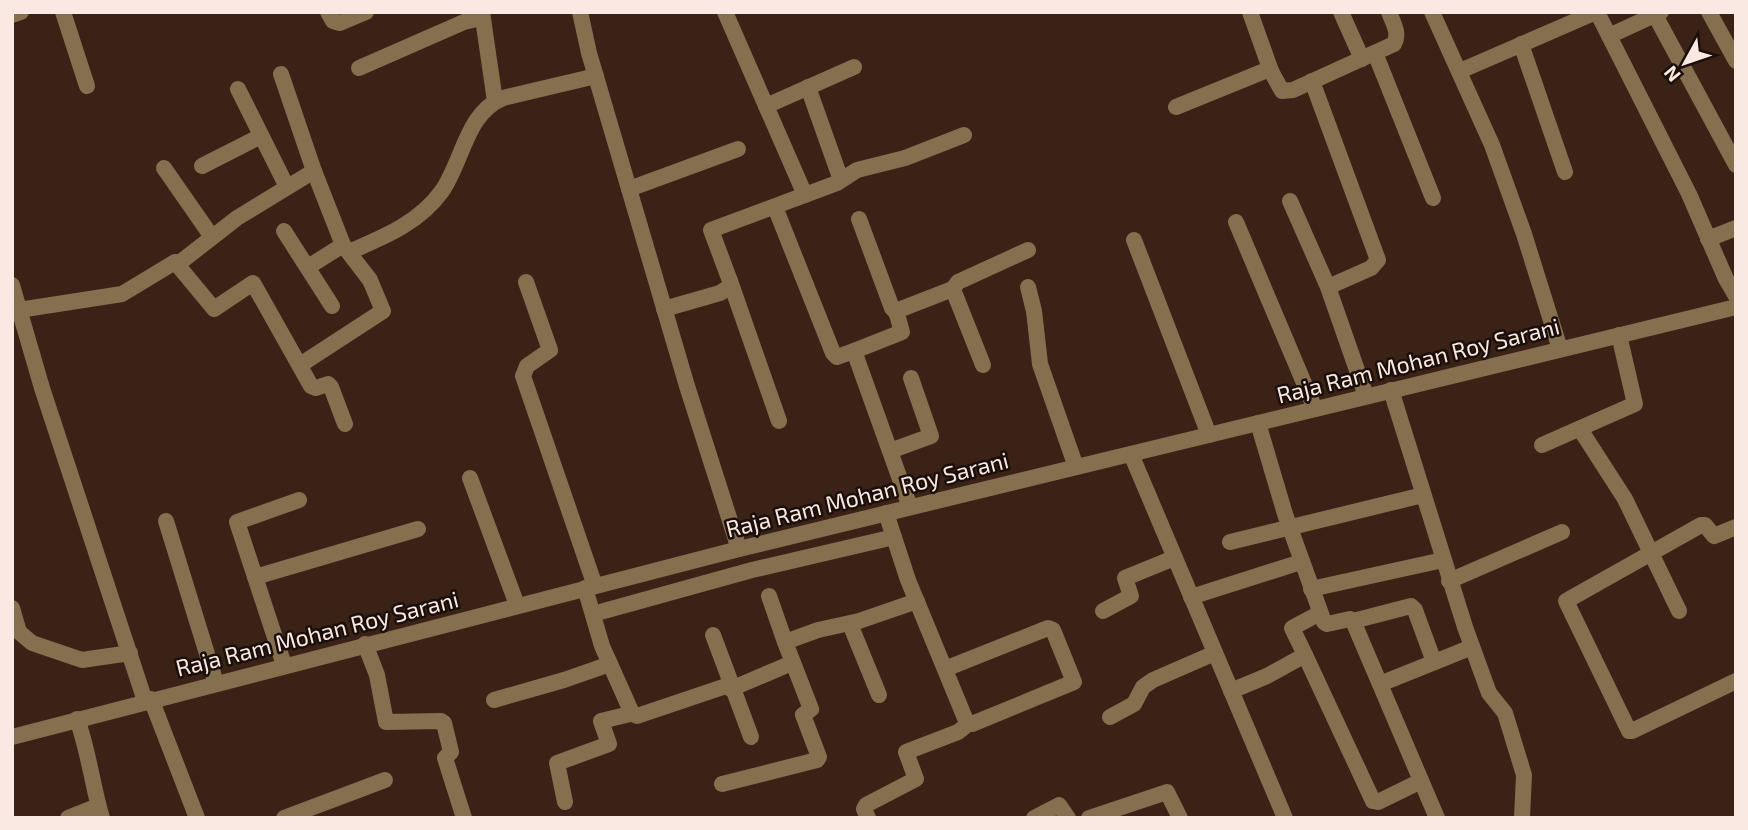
<svg xmlns="http://www.w3.org/2000/svg" width="1748" height="830" viewBox="0 0 1748 830" font-family="'Exo 2',sans-serif">
  <style>
    .lines { fill: none; stroke-linecap: round; stroke-linejoin: round }
    .minor { stroke: #856f4e; stroke-width: 16 }
    .labels { text-anchor: middle; dominant-baseline: central; stroke-width: 5; stroke-linejoin: round; paint-order: stroke }
    .street-label { font-size: 23px; fill: #fae9e2; stroke: #1a0f0a }
  </style>
  <rect width="100%" height="100%" fill="#3b2217"/>
  <g class="lines">
    <!-- minor -->
    <g class="minor">
      <path d="M63 12 87 86"/>
      <path d="M328 12 333 21 340 23 366 12"/>
      <path d="M482 12 495 101"/>
      <path d="M580 12 589 53 687 386 739 549"/>
      <path d="M725 12 805 195"/>
      <path d="M1250 12 1271 71"/>
      <path d="M1341 12 1362 59"/>
      <path d="M1432 12 1492 145 1524 234 1560 349"/>
      <path d="M1597 12 1689 194 1726 279 1736 296"/>
      <path d="M1709 12 1736 61"/>
      <path d="M12 15 21 12"/>
      <path d="M1655 15 1736 165"/>
      <path d="M1609 36 1661 12"/>
      <path d="M1521 44 1565 172"/>
      <path d="M1375 53 1433 198"/>
      <path d="M359 68 464 22 481 18"/>
      <path d="M1460 71 1596 12"/>
      <path d="M281 74 314 171 343 245 370 280 383 311 300 365"/>
      <path d="M1312 81 1378 260 1371 268 1328 287"/>
      <path d="M808 87 841 180"/>
      <path d="M238 89 287 187"/>
      <path d="M766 106 854 67"/>
      <path d="M1176 107 1267 70 1271 71 1282 91 1293 90 1394 44C1400 33 1393 23 1389 12"/>
      <path d="M202 166 261 136"/>
      <path d="M164 168 212 237"/>
      <path d="M629 189 738 149"/>
      <path d="M1290 201 1328 287 1366 396"/>
      <path d="M775 207 833 353 837 357 854 351 910 507"/>
      <path d="M859 219 892 308 896 312"/>
      <path d="M1236 222 1315 409"/>
      <path d="M284 231 332 306"/>
      <path d="M1708 239 1736 228"/>
      <path d="M1134 240 1209 435"/>
      <path d="M349 252C384 237 419 223 442 191 463 161 466 113 503 98L596 76"/>
      <path d="M178 264 237 218 314 171"/>
      <path d="M308 267 343 245"/>
      <path d="M730 281 779 421"/>
      <path d="M526 282 550 350 527 366 523 376 595 586"/>
      <path d="M12 285 42 388 145 701"/>
      <path d="M1028 287 1034 311 1040 364 1076 467"/>
      <path d="M952 290 958 282 1028 250"/>
      <path d="M664 309 720 293 729 287 730 281 711 230 837 183 857 170 905 158 964 135"/>
      <path d="M19 310 122 294 175 262 214 309 253 283 311 386 316 388 328 384 331 387 345 424"/>
      <path d="M854 351 902 332 896 311 950 290 954 292 983 365"/>
      <path d="M1391 390 1465 627 1489 693 1505 713 1524 775 1522 818"/>
      <path d="M1258 423 1285 514 1324 622 1327 624 1350 619 1353 621 1437 818"/>
      <path d="M1580 429 1625 499 1679 611"/>
      <path d="M1542 445 1635 404 1619 335"/>
      <path d="M890 451 931 436 911 378"/>
      <path d="M1131 454 1285 818"/>
      <path d="M470 478 517 605"/>
      <path d="M886 513 908 580 967 723 972 724 1074 682 1053 630 1048 628 945 669"/>
      <path d="M166 521 216 683"/>
      <path d="M1736 527 1714 536 1705 525H1701L1566 601 1629 731H1632L1736 681"/>
      <path d="M1230 542 1423 495"/>
      <path d="M255 577 418 529"/>
      <path d="M1449 581 1562 532"/>
      <path d="M1311 589 1443 560"/>
      <path d="M769 596 785 642"/>
      <path d="M1191 597 1301 562"/>
      <path d="M12 608 19 632 32 643 82 660 130 653"/>
      <path d="M1103 611 1131 596 1125 578 1174 558"/>
      <path d="M593 614 752 570 894 537"/>
      <path d="M1353 621 1411 606 1415 610 1434 662"/>
      <path d="M850 624 879 695"/>
      <path d="M713 635 734 691"/>
      <path d="M365 644 377 675 386 722 441 721 444 723 451 752 445 758 464 818"/>
      <path d="M1305 655 1292 628 1320 613"/>
      <path d="M284 665 237 522 299 500"/>
      <path d="M1380 684 1472 647"/>
      <path d="M733 688 792 663"/>
      <path d="M1231 691 1267 676 1305 655 1373 801 1378 802 1421 781"/>
      <path d="M151 699 197 818"/>
      <path d="M494 700 564 680 610 664"/>
      <path d="M630 713 637 716 726 686 734 691 751 737"/>
      <path d="M1110 717 1134 704 1143 687 1153 680 1215 653"/>
      <path d="M77 719C89 752 92 785 102 818"/>
      <path d="M12 737 739 549 1736 307"/>
      <path d="M722 784 817 760 819 757 803 715 811 709 785 642 818 630 859 621 917 601"/>
      <path d="M565 802 557 763 609 744 601 721 630 714 631 711 602 646 585 588"/>
      <path d="M68 818 98 806"/>
      <path d="M284 818 385 780"/>
      <path d="M868 818 864 809 866 805 916 779 906 752 958 732 968 724"/>
      <path d="M1034 818 1059 805 1068 818"/>
      <path d="M1089 818 1167 792 1180 818"/>
    </g>
  </g>
  <g class="labels">
    <!-- street labels -->
    <g class="street-label">
      <text transform="translate(1418 360) rotate(-14)">Raja Ram Mohan Roy Sarani</text>
      <text transform="translate(867 494) rotate(-14)">Raja Ram Mohan Roy Sarani</text>
      <text transform="translate(317 633) rotate(-14)">Raja Ram Mohan Roy Sarani</text>
    </g>
  </g>
  <!-- border -->
  <rect width="1748" height="830" fill="none" stroke="#fae9e2" stroke-width="28"/>
  <!-- north arrow -->
  <g transform="translate(1685 63) rotate(230)" stroke="#1a0f0a" stroke-width="5" paint-order="stroke">
  <path d="M0-5L12 26L0 18L-12 26Z" fill="#fae9e2"/>
  <text y="-10" font-size="19" font-weight="bold" text-anchor="middle" fill="#fae9e2">N</text>
  </g>
</svg>
